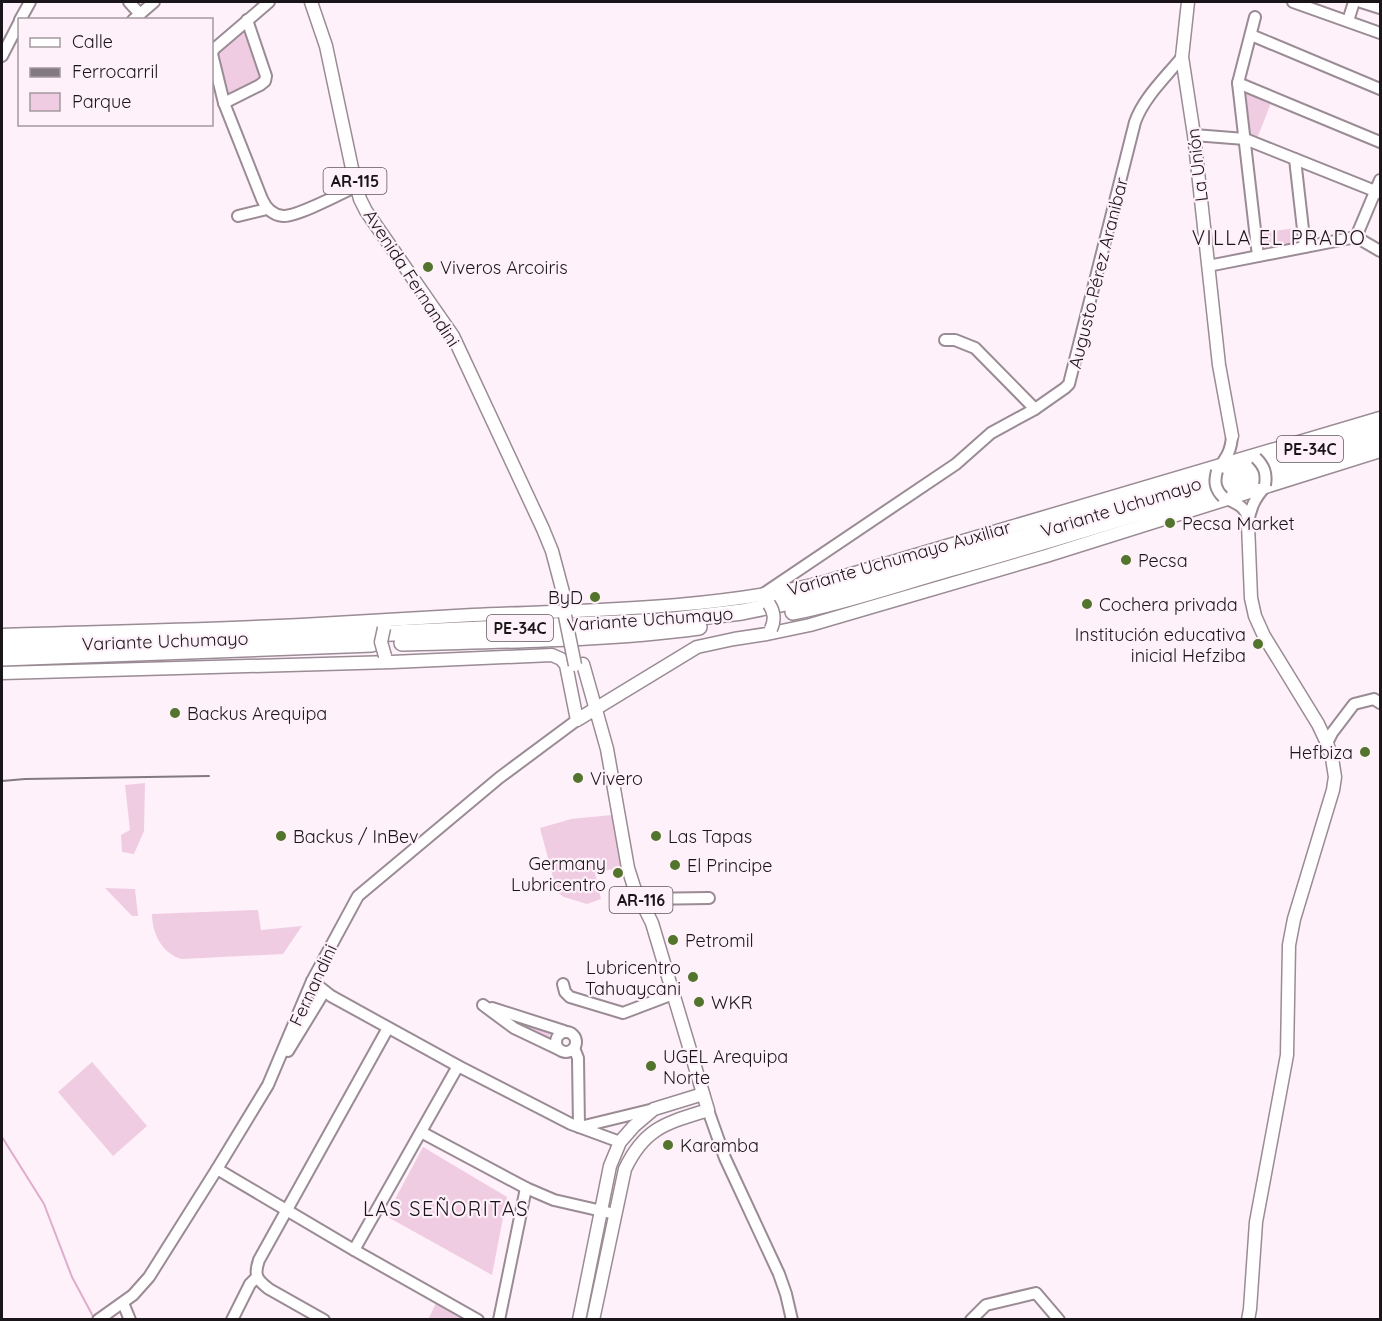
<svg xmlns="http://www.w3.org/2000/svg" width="1382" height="1321" viewBox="0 0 1382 1321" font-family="Quicksand,sans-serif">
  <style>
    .green { fill: #f0cce3 }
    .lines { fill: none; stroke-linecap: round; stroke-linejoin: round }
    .stream { stroke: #dfaccd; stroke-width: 2 }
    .minor-casing { stroke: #9a8b94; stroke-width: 14 }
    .major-casing { stroke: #9a8b94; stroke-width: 15 }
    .highway-casing { stroke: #9a8b94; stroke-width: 18 }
    .minor { stroke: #fff; stroke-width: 10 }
    .major { stroke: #fff; stroke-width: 12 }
    .highway { stroke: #fff; stroke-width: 15 }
    .rail { stroke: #827a7f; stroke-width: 2 }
    .minor-bridge-casing { stroke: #9a8b94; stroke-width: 14; stroke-linecap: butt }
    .major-bridge-casing { stroke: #9a8b94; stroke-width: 15; stroke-linecap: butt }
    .minor-bridge { stroke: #fff; stroke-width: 10 }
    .major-bridge { stroke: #fff; stroke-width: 12 }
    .poi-dot { fill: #53742c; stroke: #fef1f9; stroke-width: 2 }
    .labels { text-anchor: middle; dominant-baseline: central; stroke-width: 4.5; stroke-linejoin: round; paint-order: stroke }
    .shield { fill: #fef1f9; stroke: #5e575c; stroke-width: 1.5 }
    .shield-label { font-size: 16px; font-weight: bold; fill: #1a1518 }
    .street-label { font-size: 18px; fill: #1a1518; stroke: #fef1f9 }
    .poi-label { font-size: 18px; fill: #1a1518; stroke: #fef1f9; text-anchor: start }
    .neighbourhood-label { font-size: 20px; letter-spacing: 1.5px; fill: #1a1518; stroke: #fef1f9 }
  </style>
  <rect width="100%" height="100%" fill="#fef1f9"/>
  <!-- green -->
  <g class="green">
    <path d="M243 30 248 32 261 80 228 96 226 94 214 55Z"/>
    <path d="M1242 91 1271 103 1258 136 1247 134Z"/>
    <path d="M1296 228 1298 243 1266 249 1259 233Z"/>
    <path d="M145 783 144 831 134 854 122 852 121 835 130 830 125 785Z"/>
    <path d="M612 815 624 868 622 867 595 873 601 899 587 904 564 897 557 892 540 828 571 819Z"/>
    <path d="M105 888 135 889 138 916H132Z"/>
    <path d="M258 910 261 930 302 926 283 954 182 959C162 954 152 933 152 914Z"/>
    <path d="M506 1015 550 1029 549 1043 506 1021Z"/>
    <path d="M92 1062 147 1126 113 1156 58 1092Z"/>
    <path d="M423 1147 507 1197 492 1275 386 1216Z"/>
    <path d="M436 1303 469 1319 428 1320Z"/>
  </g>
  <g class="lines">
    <!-- stream -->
    <path class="stream" d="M2 1137 44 1204 72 1277 95 1320"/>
    <!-- minor casing -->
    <g class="minor-casing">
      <g id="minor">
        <path d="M129 2 140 14"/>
        <path d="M1293 2 1380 33"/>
        <path d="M1361 2 1380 8"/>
        <path d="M1255 17 1238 83 1258 256"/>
        <path d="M20 20 30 2"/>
        <path d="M133 20 154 2"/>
        <path d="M1348 21 1354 2"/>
        <path d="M1251 35 1380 89"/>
        <path d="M212 53 214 49 269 2"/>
        <path d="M212 54 224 103 262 199C266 208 272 215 283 216 297 217 342 193 357 186"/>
        <path d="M2 56 20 21"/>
        <path d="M1238 83 1380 142"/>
        <path d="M224 103 260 85 265 81 266 76 247 20"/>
        <path d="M1194 135 1245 139 1380 193"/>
        <path d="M1295 159 1305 247"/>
        <path d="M238 216 267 209"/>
        <path d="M1356 237 1380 180"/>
        <path d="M1208 266 1356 237 1380 251"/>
        <path d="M945 340H955L975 348 1035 409"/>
        <path d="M1219 468C1227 456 1231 451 1232 436"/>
        <path d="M1224 498C1236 503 1246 506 1248 520"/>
        <path d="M1248 524C1250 508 1255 498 1265 487"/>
        <path d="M763 594 956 464 991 433 1035 409 1065 388 1069 384 1135 122C1144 97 1166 77 1182 57"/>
        <path d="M1327 743 1332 733 1354 704 1374 699 1380 703"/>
        <path d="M640 899 709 898"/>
        <path d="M312 981 331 996 458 1066 571 1124 620 1142"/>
        <path d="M563 984 565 992 570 997 623 1013 673 994"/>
        <path d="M483 1005 514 1028 558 1049"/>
        <path d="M492 1008 564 1031"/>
        <circle cx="566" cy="1042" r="10"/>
        <path d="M574 1048 578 1058 579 1127"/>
        <path d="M288 1051 324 992"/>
        <path d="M708 1110 725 1158 779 1274 786 1294 792 1320"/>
        <path d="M580 1127 654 1109"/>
        <path d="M421 1132 526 1188 554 1200 615 1214"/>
        <path d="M217 1169 354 1250 478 1320"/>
        <path d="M354 1250 458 1066"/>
        <path d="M123 1303 130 1320"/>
        <path d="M98 1320 133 1295 149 1277 217 1169 268 1085 312 981 358 896 499 778 577 720"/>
        <path d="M232 1320 250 1284 257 1277"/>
        <path d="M324 1320 269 1289C256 1279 254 1275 259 1260L388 1028"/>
        <path d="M499 1320 526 1188"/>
        <path d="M971 1320 986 1305 1036 1293 1059 1320"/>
      </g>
    </g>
    <!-- major casing -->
    <g class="major-casing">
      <g id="major">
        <path d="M311 2 326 46 353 173 360 199 366 211 453 336 543 529 552 551 568 611"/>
        <path d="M1188 2 1182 57 1194 135 1219 365 1232 436"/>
        <path d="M2 635C101 632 201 630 301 625 359 622 416 618 473 615 589 610 707 610 821 583L1380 418"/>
        <path d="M583 664 607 749 628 868 634 887 652 923 708 1110C667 1123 645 1127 625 1169L593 1320"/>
        <path d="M2 673 392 662 552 655 561 659 566 665 577 720 697 647 734 639 767 634 810 625 1046 556 1380 451"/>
        <path d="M579 1320 610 1166 620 1142 634 1126 654 1109 703 1094"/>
        <path d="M1248 1320 1250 1309 1256 1222 1287 1055 1289 945 1294 919 1333 790 1335 777 1332 758 1327 743 1318 724 1264 636 1255 616 1251 598 1248 524"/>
      </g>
    </g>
    <!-- highway casing -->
    <g class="highway-casing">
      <g id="highway">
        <path d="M793 612C848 601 902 582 956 567 1098 527 1239 482 1380 440"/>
        <path d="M402 643C500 640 602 640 699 627"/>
        <path d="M2 646 394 633 665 621 742 612 800 600 1027 536 1380 428"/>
        <path d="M2 658 372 644"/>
      </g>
    </g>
    <!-- minor -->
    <use href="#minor" class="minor"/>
    <!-- major -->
    <use href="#major" class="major"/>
    <!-- highway -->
    <use href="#highway" class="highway"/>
    <!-- rail -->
    <path class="rail" d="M2 781 25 779 209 776"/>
    <!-- minor-bridge casing -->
    <g class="minor-bridge-casing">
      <g id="minor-bridge">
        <path d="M1256 458C1264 466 1267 473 1265 485"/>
        <path d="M1217 471C1214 482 1215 489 1223 497"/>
      </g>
    </g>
    <!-- major-bridge casing -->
    <g class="major-bridge-casing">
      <g id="major-bridge">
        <path d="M769 604C775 613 775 620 771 629"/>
        <path d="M565 616 575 665"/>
        <path d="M384 628 381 642 385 656"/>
      </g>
    </g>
    <!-- minor-bridge -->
    <use href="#minor-bridge" class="minor-bridge"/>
    <!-- major-bridge -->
    <use href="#major-bridge" class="major-bridge"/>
  </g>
  <!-- markers -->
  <g class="poi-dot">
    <circle cx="428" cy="267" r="6"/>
    <circle cx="1170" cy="523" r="6"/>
    <circle cx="1126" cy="560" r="6"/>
    <circle cx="595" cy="597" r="6"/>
    <circle cx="1087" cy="604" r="6"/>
    <circle cx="1258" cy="644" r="6"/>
    <circle cx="175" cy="713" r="6"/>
    <circle cx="1365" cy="752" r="6"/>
    <circle cx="578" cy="778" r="6"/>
    <circle cx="281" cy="836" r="6"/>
    <circle cx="656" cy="836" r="6"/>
    <circle cx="675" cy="865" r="6"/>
    <circle cx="618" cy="873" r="6"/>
    <circle cx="673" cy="940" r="6"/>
    <circle cx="693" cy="977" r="6"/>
    <circle cx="699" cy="1002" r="6"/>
    <circle cx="651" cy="1066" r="6"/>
    <circle cx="668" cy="1145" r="6"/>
  </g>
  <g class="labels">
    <!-- shield labels -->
    <g class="shield">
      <rect x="323.5" y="168" width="63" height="26" rx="4.5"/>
      <rect x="1277" y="436" width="66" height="26" rx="4.5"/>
      <rect x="487" y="615" width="66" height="26" rx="4.5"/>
      <rect x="609.5" y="887" width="63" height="26" rx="4.5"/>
    </g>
    <g class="shield-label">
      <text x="355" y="181">AR-115</text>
      <text x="1310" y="449">PE-34C</text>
      <text x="520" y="628">PE-34C</text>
      <text x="641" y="900">AR-116</text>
    </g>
    <!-- street labels -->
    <g class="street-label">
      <text transform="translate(1197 165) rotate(-97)">La Unión</text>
      <text transform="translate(1098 273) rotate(-76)">Augusto Pérez Aranibar</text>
      <text transform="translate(412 278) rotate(57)">Avenida Fernandini</text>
      <text transform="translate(1121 507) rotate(-17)">Variante Uchumayo</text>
      <text transform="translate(899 558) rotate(-16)">Variante Uchumayo Auxiliar</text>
      <text transform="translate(650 619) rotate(-4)">Variante Uchumayo</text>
      <text transform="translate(165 641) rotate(-2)">Variante Uchumayo</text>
      <text transform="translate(313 985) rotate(-65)">Fernandini</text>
    </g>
    <!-- poi labels -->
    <g class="poi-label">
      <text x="440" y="267">Viveros Arcoiris</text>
      <text x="1182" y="523">Pecsa Market</text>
      <text x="1138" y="560">Pecsa</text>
      <text x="583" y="597" text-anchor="end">ByD</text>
      <text x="1099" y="604">Cochera privada</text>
      <text x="1246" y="634" text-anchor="end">Institución educativa<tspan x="1246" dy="21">inicial Hefziba</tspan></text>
      <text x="187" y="713">Backus Arequipa</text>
      <text x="1353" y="752" text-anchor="end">Hefbiza</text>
      <text x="590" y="778">Vivero</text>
      <text x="293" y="836">Backus / InBev</text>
      <text x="668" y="836">Las Tapas</text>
      <text x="606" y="863" text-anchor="end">Germany<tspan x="606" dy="21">Lubricentro</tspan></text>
      <text x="687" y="865">El Principe</text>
      <text x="685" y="940">Petromil</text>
      <text x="681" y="967" text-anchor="end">Lubricentro<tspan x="681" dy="21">Tahuaycani</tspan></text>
      <text x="711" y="1002">WKR</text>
      <text x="663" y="1056">UGEL Arequipa<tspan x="663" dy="21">Norte</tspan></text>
      <text x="680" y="1145">Karamba</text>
    </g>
    <!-- neighbourhood labels -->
    <g class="neighbourhood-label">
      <text x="1279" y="237">VILLA EL PRADO</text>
      <text x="446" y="1208">LAS SEÑORITAS</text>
    </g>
  </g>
  <!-- border -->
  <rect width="1382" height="1321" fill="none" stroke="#1a1518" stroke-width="6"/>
  <!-- legend -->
  <rect x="18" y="18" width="195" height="108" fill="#fef1f9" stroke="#a3999f" stroke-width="1.5"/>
  <rect x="30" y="38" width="30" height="9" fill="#ffffff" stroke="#a3999f" stroke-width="1.5"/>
  <text x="72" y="48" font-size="18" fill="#1a1518">Calle</text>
  <rect x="30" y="68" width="30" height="9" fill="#827a7f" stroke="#a3999f" stroke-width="1.5"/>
  <text x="72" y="78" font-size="18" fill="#1a1518">Ferrocarril</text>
  <rect x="30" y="93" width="30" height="18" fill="#f0cce3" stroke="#a3999f" stroke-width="1.5"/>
  <text x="72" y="108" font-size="18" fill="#1a1518">Parque</text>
</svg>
